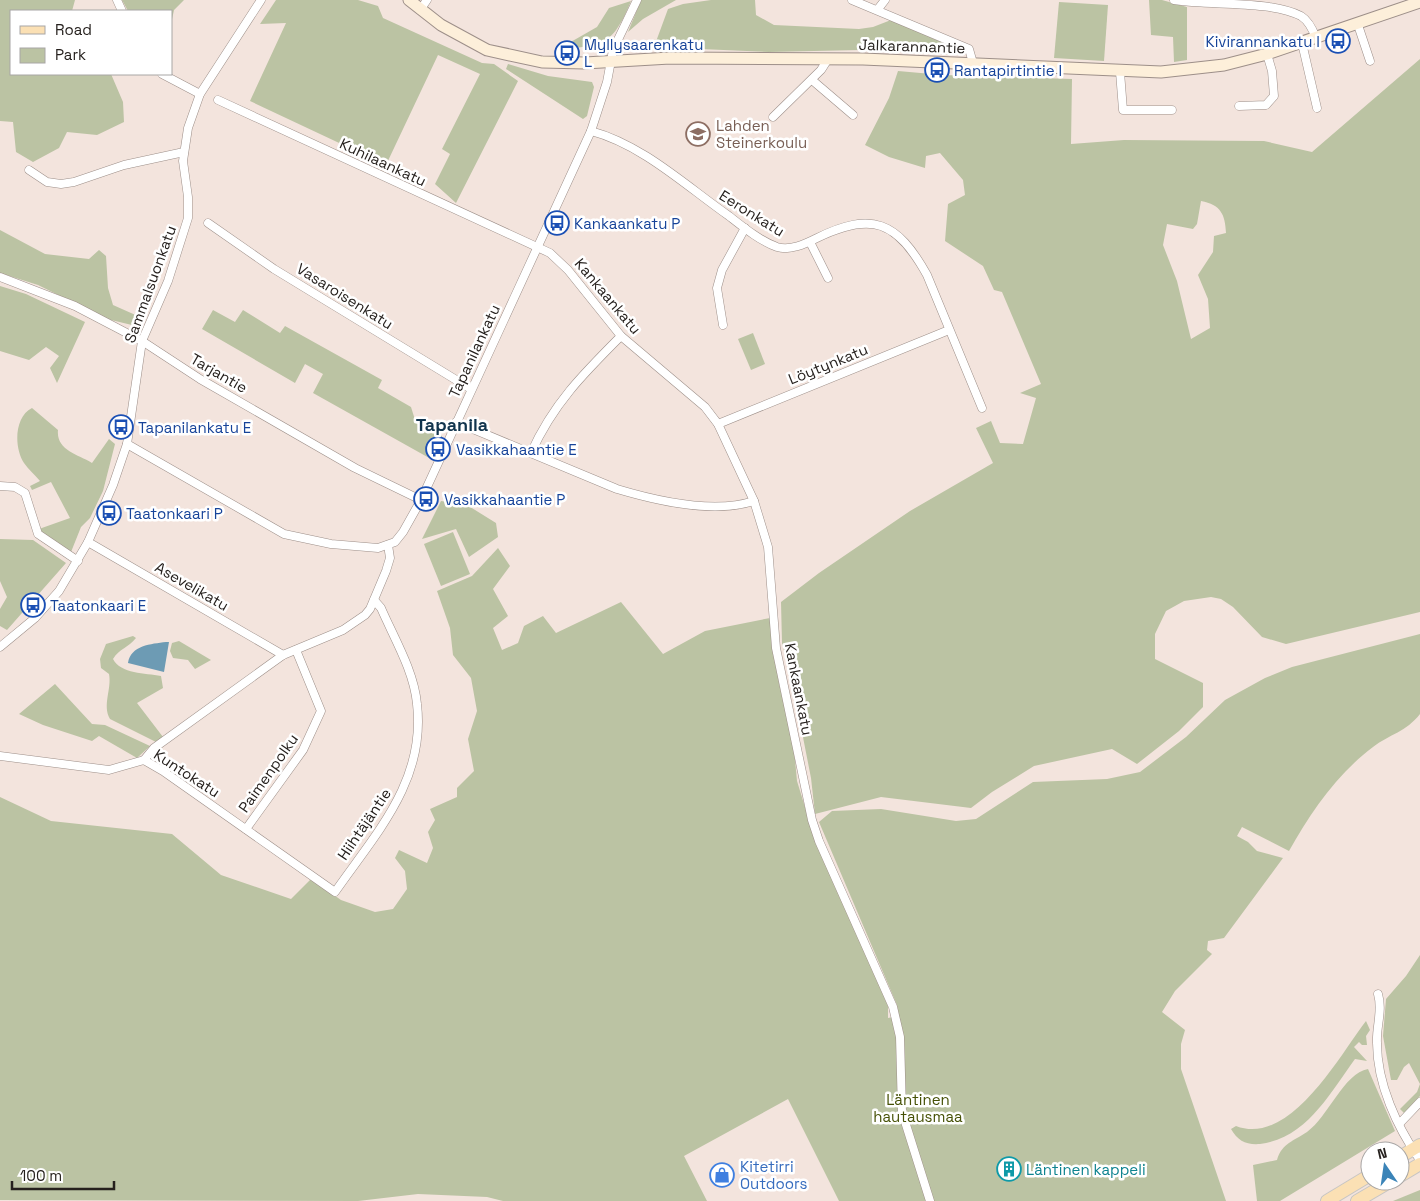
<svg xmlns="http://www.w3.org/2000/svg" width="1420" height="1201" viewBox="0 0 1420 1201" font-family="'Space Grotesk',sans-serif">
  <style>
    .green { fill: #bbc3a3; fill-rule: evenodd }
    .water { fill: #6d9bb4 }
    .lines { fill: none; stroke-linecap: round; stroke-linejoin: round }
    .street-casing { stroke: #9d8f89; stroke-width: 9 }
    .secondary-casing { stroke: #9d8f89; stroke-width: 13 }
    .primary-casing { stroke: #c7c5c4; stroke-width: 14 }
    .street { stroke: #fff; stroke-width: 8 }
    .secondary { stroke: #fdefda; stroke-width: 11 }
    .primary { stroke: #fbe0b4; stroke-width: 12 }
    .labels { text-anchor: middle; dominant-baseline: central; stroke-width: 5; stroke-linejoin: round; paint-order: stroke }
    .transit-label { font-size: 15px; fill: #164399; stroke: #fff; text-anchor: start }
    .street-label { font-size: 15px; fill: #26211e; stroke: #fff }
    .education-label { font-size: 15px; fill: #785e54; stroke: #fff; text-anchor: start }
    .park-label { font-size: 15px; fill: #465106; stroke: #fff }
    .shop-label { font-size: 15px; fill: #366cbe; stroke: #fff; text-anchor: start }
    .culture-label { font-size: 15px; fill: #0d838f; stroke: #fff; text-anchor: start }
    .quarter-label { font-size: 18px; font-weight: bold; fill: #11344d; stroke: #fff }
  </style>
  <rect width="100%" height="100%" fill="#f3e4dd"/>
  <!-- green -->
  <g class="green">
    <path d="M0 0H75L72 11H11V74H111L123 102 124 122 97 135 67 132 59 148 33 162 16 152 13 122 0 121Z"/>
    <path d="M122 0H184L174 10 171 24V11H128Z"/>
    <path d="M276 0H358L378 6 383 18 482 63 494 64 518 81 456 203 435 184 450 154 442 149 480 74 438 55 386 165 250 101 286 23 260 24Z"/>
    <path d="M641 0H676L643 19 628 32Z"/>
    <path d="M711 0H755L756 15 774 25 859 29 873 27 891 20 955 48 961 51V55L859 50 769 52 654 47 668 9 683 4Z"/>
    <path d="M1149 0H1162L1187 7V60L1174 62 1173 37 1151 35Z"/>
    <path d="M631 1C611 50 602 43 555 51L597 27 609 8Z"/>
    <path d="M1059 2 1108 5 1104 61 1054 58Z"/>
    <path d="M1420 59V612L1286 644 1262 637 1233 607 1221 599 1211 597 1184 601 1166 611 1155 634V659L1203 683V707L1179 731 1137 764 1112 749 1034 766 992 792 971 808 881 797 815 814 811 778 792 681 782 643 781 602 819 573 910 511 993 463 976 428 991 421 1000 443 1023 444 1036 398 1020 393 1041 384 1002 292 994 290 983 266 945 241 948 204 965 195 963 180 940 153 926 156 925 168 889 157 865 145 889 98 898 71 943 75 1072 79 1071 144 1124 140 1264 141 1312 152ZM1201 201C1221 205 1225 214 1226 233L1214 236 1213 252 1198 275 1208 299 1210 328 1191 339 1177 281 1163 245 1167 224 1193 229 1197 224Z"/>
    <path d="M508 64 548 76 592 82 594 87 587 116 583 119 506 69Z"/>
    <path d="M0 230 45 254 89 259 99 250 106 256 108 288 113 305 140 317 136 326 107 319 38 285 0 273Z"/>
    <path d="M0 286 26 294 85 322 57 383 50 368 59 356 46 347 29 360 0 351Z"/>
    <path d="M213 310 235 322 243 310 280 333 285 326 382 380 378 388 411 407 416 423 442 436 431 459 313 393 323 374 305 364 295 383 202 329Z"/>
    <path d="M753 333 765 364 751 370 738 339Z"/>
    <path d="M32 408 58 430C56 450 77 454 92 463L109 439 115 444 103 491 90 518 81 527 71 552 49 539 39 529 70 518 51 482 32 490 30 486 40 481C35 475 28 469 24 463 14 448 14 417 32 408Z"/>
    <path d="M441 501 467 505 496 523 498 537 469 557 456 529 422 539Z"/>
    <path d="M453 532 470 574 441 586 424 544Z"/>
    <path d="M0 539 33 540 66 563 7 630 0 626V609L7 597 0 581Z"/>
    <path d="M498 548 510 566 493 589 508 616 493 628 502 650 518 643 524 626 543 616 556 633 621 602 663 654 705 631 770 618 779 683 794 749 797 781 808 817 878 980 888 1006V1018L898 1016 897 1005 819 822 832 811 881 809 956 821 976 819 1033 782 1107 779 1140 772 1186 737 1225 700 1265 678 1292 667 1420 634V714C1406 732 1390 734 1373 747 1337 774 1311 812 1289 851L1242 827 1237 836 1248 842 1257 851 1283 858 1224 938 1208 941 1207 950 1212 954 1175 991 1162 1012 1185 1030 1181 1044V1069L1226 1201H839L788 1099 684 1156 707 1201H503L487 1197 418 1194 358 1201 0 1200V797L51 821 172 834 221 875 291 899 311 879 341 900 375 912 393 909 407 889 405 871 395 858 399 850 427 863 433 848 428 832 435 820 430 809 457 797V788L474 771 468 739 477 711 471 678 453 655 450 628 437 591 472 576Z"/>
    <path d="M133 636 136 638C129 647 119 649 113 659 121 674 145 673 161 676L163 688 137 703 163 737 156 742 110 719C102 705 112 689 109 674L101 668 100 659 106 644Z"/>
    <path d="M179 641 211 660 195 669 188 660 173 658 170 651 172 643Z"/>
    <path d="M55 684 92 724 105 725 150 746 137 758 99 736 92 741 43 725 19 714Z"/>
    <path d="M1420 955V1096L1404 1113 1400 1109 1417 1092 1420 1084 1409 1063 1404 1067 1397 1080H1391L1383 1036 1386 999 1406 976Z"/>
    <path d="M1366 1021 1370 1030 1366 1036 1367 1045H1362L1359 1042 1354 1047 1367 1061 1355 1059C1330 1093 1307 1138 1260 1144 1246 1145 1238 1141 1231 1129L1236 1126C1290 1147 1339 1056 1366 1021Z"/>
    <path d="M1368 1069 1395 1131 1280 1201H1257L1253 1165 1277 1160C1282 1143 1294 1141 1307 1132 1328 1117 1344 1073 1368 1069Z"/>
    <path d="M1420 1190V1201H1393Z"/>
  </g>
  <!-- water -->
  <path class="water" d="M166 642H169L164 672 128 663C131 645 151 644 166 642Z"/>
  <g class="lines">
    <!-- street casing -->
    <g class="street-casing">
      <g id="street">
        <path d="M117 0 122 11"/>
        <path d="M852 0 969 49 973 63"/>
        <path d="M1174 0C1211 6 1269 0 1301 16 1309 21 1313 30 1316 38"/>
        <path d="M878 9 885 0"/>
        <path d="M420 10 427 0"/>
        <path d="M1358 25 1370 61"/>
        <path d="M1302 43 1317 108"/>
        <path d="M1120 72 1123 110H1172"/>
        <path d="M162 74 200 94"/>
        <path d="M812 80 853 115"/>
        <path d="M218 100 550 253 568 270 621 336 705 407 718 424 754 501 768 547 776 648 812 820 819 841 893 1007 900 1037 902 1112 930 1201"/>
        <path d="M1239 106 1266 105 1274 96 1272 71 1267 54"/>
        <path d="M773 117 821 70 828 59"/>
        <path d="M591 131C643 145 686 186 729 216 743 227 760 241 777 247 790 251 805 244 817 238 872 211 897 221 927 275L982 408"/>
        <path d="M29 170 47 182 61 184 74 182 124 165 184 152"/>
        <path d="M208 223 274 269 471 389"/>
        <path d="M810 242 828 278"/>
        <path d="M0 277 75 306 142 341 200 379 355 468 421 500"/>
        <path d="M723 325 717 288 722 270 745 228"/>
        <path d="M456 422 617 489C657 501 714 514 754 501"/>
        <path d="M718 424 949 330"/>
        <path d="M127 444 284 534 331 544 378 548 395 542 403 532 421 500 591 131 607 82 613 50 637 0"/>
        <path d="M531 453C553 404 583 374 621 336"/>
        <path d="M0 486 15 487 25 493 38 534 78 561"/>
        <path d="M88 542 283 655"/>
        <path d="M0 647 35 618 59 591 88 542 113 485 127 444 142 341 168 281 188 218V197L183 161 188 128 200 94 261 0"/>
        <path d="M0 756 109 770 144 760 163 771 335 892C376 833 426 781 417 704 414 671 394 638 381 608L374 600"/>
        <path d="M144 760 154 748 283 655 343 630 365 615 370 609 386 571 390 558 388 545"/>
        <path d="M246 829 303 750 321 711 296 650"/>
        <path d="M1378 994C1383 1011 1376 1026 1377 1043 1377 1084 1397 1127 1420 1160"/>
        <path d="M1400 1123 1420 1102"/>
      </g>
    </g>
    <!-- secondary casing -->
    <g class="secondary-casing">
      <path id="secondary" d="M409 0 441 25 487 50 542 62 585 63 670 58 863 59 1161 72 1224 65 1267 54 1420 2"/>
    </g>
    <!-- primary casing -->
    <g class="primary-casing">
      <g id="primary">
        <path d="M1400 1157 1420 1145"/>
        <path d="M1400 1176 1420 1164"/>
        <path d="M1327 1201 1370 1175"/>
        <path d="M1357 1201 1391 1181"/>
      </g>
    </g>
    <!-- street -->
    <use href="#street" class="street"/>
    <!-- secondary -->
    <use href="#secondary" class="secondary"/>
    <!-- primary -->
    <use href="#primary" class="primary"/>
  </g>
  <!-- icons -->
  <defs>
    <g id="bus-ring" transform="scale(1.25)"><circle r="9.5" fill="#fff" stroke="#1a4fb4" stroke-width="1.5"/><path d="M-5-6H5V4H4V6H2V4H-2V6H-4V4H-5ZM-3.5-4V0h7V-4ZM-3.5 1.2v1.5H-2V1.2ZM2 1.2v1.5H3.5V1.2Z" fill="#1a4fb4"/></g>
    <g id="school-ring" transform="scale(1.25)"><circle r="9.5" fill="#fff" stroke="#8d6e63" stroke-width="1.5"/><path d="M0-5L7-2L0 1L-7-2ZM-4 1L0 2.5L4 1V4Q0 6-4 4Z" fill="#8d6e63"/></g>
    <g id="building-ring" transform="scale(1.25)"><circle r="9.5" fill="#fff" stroke="#0f9aa8" stroke-width="1.5"/><path d="M-4-6H4V6H1V3H-1V6H-4ZM-2.5-4.3h1.7v1.8h-1.7ZM.8-4.3h1.7v1.8H.8ZM-2.5-1h1.7V.8h-1.7ZM.8-1h1.7V.8H.8Z" fill="#0f9aa8"/></g>
    <g id="shop-ring" transform="scale(1.25)"><circle r="9.5" fill="#fff" stroke="#3f7fe0" stroke-width="1.5"/><path d="M-5-2.5h2.3a2.7 3.5 0 0 1 5.4 0H5L5.5 6h-11ZM-1.5-2.5h3a1.5 2.3 0 0 0-3 0Z" fill="#3f7fe0"/></g>
  </defs>
  <g fill-rule="evenodd">
    <use href="#bus-ring" x="1338" y="41"/>
    <use href="#bus-ring" x="567" y="53"/>
    <use href="#bus-ring" x="937" y="70"/>
    <use href="#school-ring" x="698" y="134"/>
    <use href="#bus-ring" x="557" y="223"/>
    <use href="#bus-ring" x="121" y="427"/>
    <use href="#bus-ring" x="438" y="449"/>
    <use href="#bus-ring" x="426" y="499"/>
    <use href="#bus-ring" x="109" y="513"/>
    <use href="#bus-ring" x="33" y="605"/>
    <use href="#building-ring" x="1009" y="1169"/>
    <use href="#shop-ring" x="722" y="1175"/>
  </g>
  <g class="labels">
    <!-- transit labels -->
    <g class="transit-label">
      <text x="1320" y="41" text-anchor="end">Kivirannankatu I</text>
      <text x="584" y="44">Myllysaarenkatu<tspan x="584" dy="17">L</tspan></text>
      <text x="954" y="70">Rantapirtintie I</text>
      <text x="574" y="223">Kankaankatu P</text>
      <text x="138" y="427">Tapanilankatu E</text>
      <text x="456" y="449">Vasikkahaantie E</text>
      <text x="444" y="499">Vasikkahaantie P</text>
      <text x="126" y="513">Taatonkaari P</text>
      <text x="50" y="605">Taatonkaari E</text>
    </g>
    <!-- street labels -->
    <g class="street-label">
      <text transform="translate(912 46) rotate(2)">Jalkarannantie</text>
      <text transform="translate(383 162) rotate(25)">Kuhilaankatu</text>
      <text transform="translate(752 213) rotate(32)">Eeronkatu</text>
      <text transform="translate(150 284) rotate(-70)">Sammalsuonkatu</text>
      <text transform="translate(345 296) rotate(32)">Vasaroisenkatu</text>
      <text transform="translate(608 296) rotate(50)">Kankaankatu</text>
      <text transform="translate(474 351) rotate(-65)">Tapanilankatu</text>
      <text transform="translate(828 364) rotate(-22)">Löytynkatu</text>
      <text transform="translate(219 373) rotate(30)">Tarjantie</text>
      <text transform="translate(192 586) rotate(30)">Asevelikatu</text>
      <text transform="translate(799 689) rotate(79)">Kankaankatu</text>
      <text transform="translate(187 773) rotate(33)">Kuntokatu</text>
      <text transform="translate(268 773) rotate(-55)">Paimenpolku</text>
      <text transform="translate(364 824) rotate(-56)">Hiihtäjäntie</text>
    </g>
    <!-- education labels -->
    <g class="education-label">
      <text x="716" y="125">Lahden<tspan x="716" dy="17">Steinerkoulu</tspan></text>
    </g>
    <!-- park labels -->
    <g class="park-label">
      <text x="918" y="1099">Läntinen<tspan x="918" dy="17">hautausmaa</tspan></text>
    </g>
    <!-- shop labels -->
    <g class="shop-label">
      <text x="740" y="1166">Kitetirri<tspan x="740" dy="17">Outdoors</tspan></text>
    </g>
    <!-- culture labels -->
    <g class="culture-label">
      <text x="1026" y="1169">Läntinen kappeli</text>
    </g>
    <!-- quarter labels -->
    <g class="quarter-label">
      <text x="452" y="424">Tapanila</text>
    </g>
  </g>
  <!-- legend -->
  <rect x="10" y="10" width="162" height="65" fill="#ffffff" stroke="#a8a6a5"/>
  <rect x="20" y="26" width="25" height="8" fill="#fbe0b4" stroke="#a8a6a5"/>
  <text x="55" y="35" font-size="15" fill="#26211e">Road</text>
  <rect x="20" y="48" width="25" height="15" fill="#bbc3a3" stroke="#a8a6a5"/>
  <text x="55" y="60" font-size="15" fill="#26211e">Park</text>
  <!-- north arrow -->
  <g transform="translate(1385 1166) rotate(347)"><circle r="24" fill="#ffffff" stroke="#a8a6a5"/>
  <path d="M0-4L9 19L0 12L-9 19Z" fill="#3b84b8"/>
  <text y="-8" font-size="14" font-weight="bold" text-anchor="middle" fill="#26211e">N</text>
  </g>
  <!-- scale -->
  <path d="M12 1181v8h102v-8" fill="none" stroke="#26211e" stroke-width="2.5"/>
  <text x="20" y="1181" font-size="15" fill="#26211e" stroke="#ffffff" stroke-width="4" paint-order="stroke">100 m</text>
</svg>
